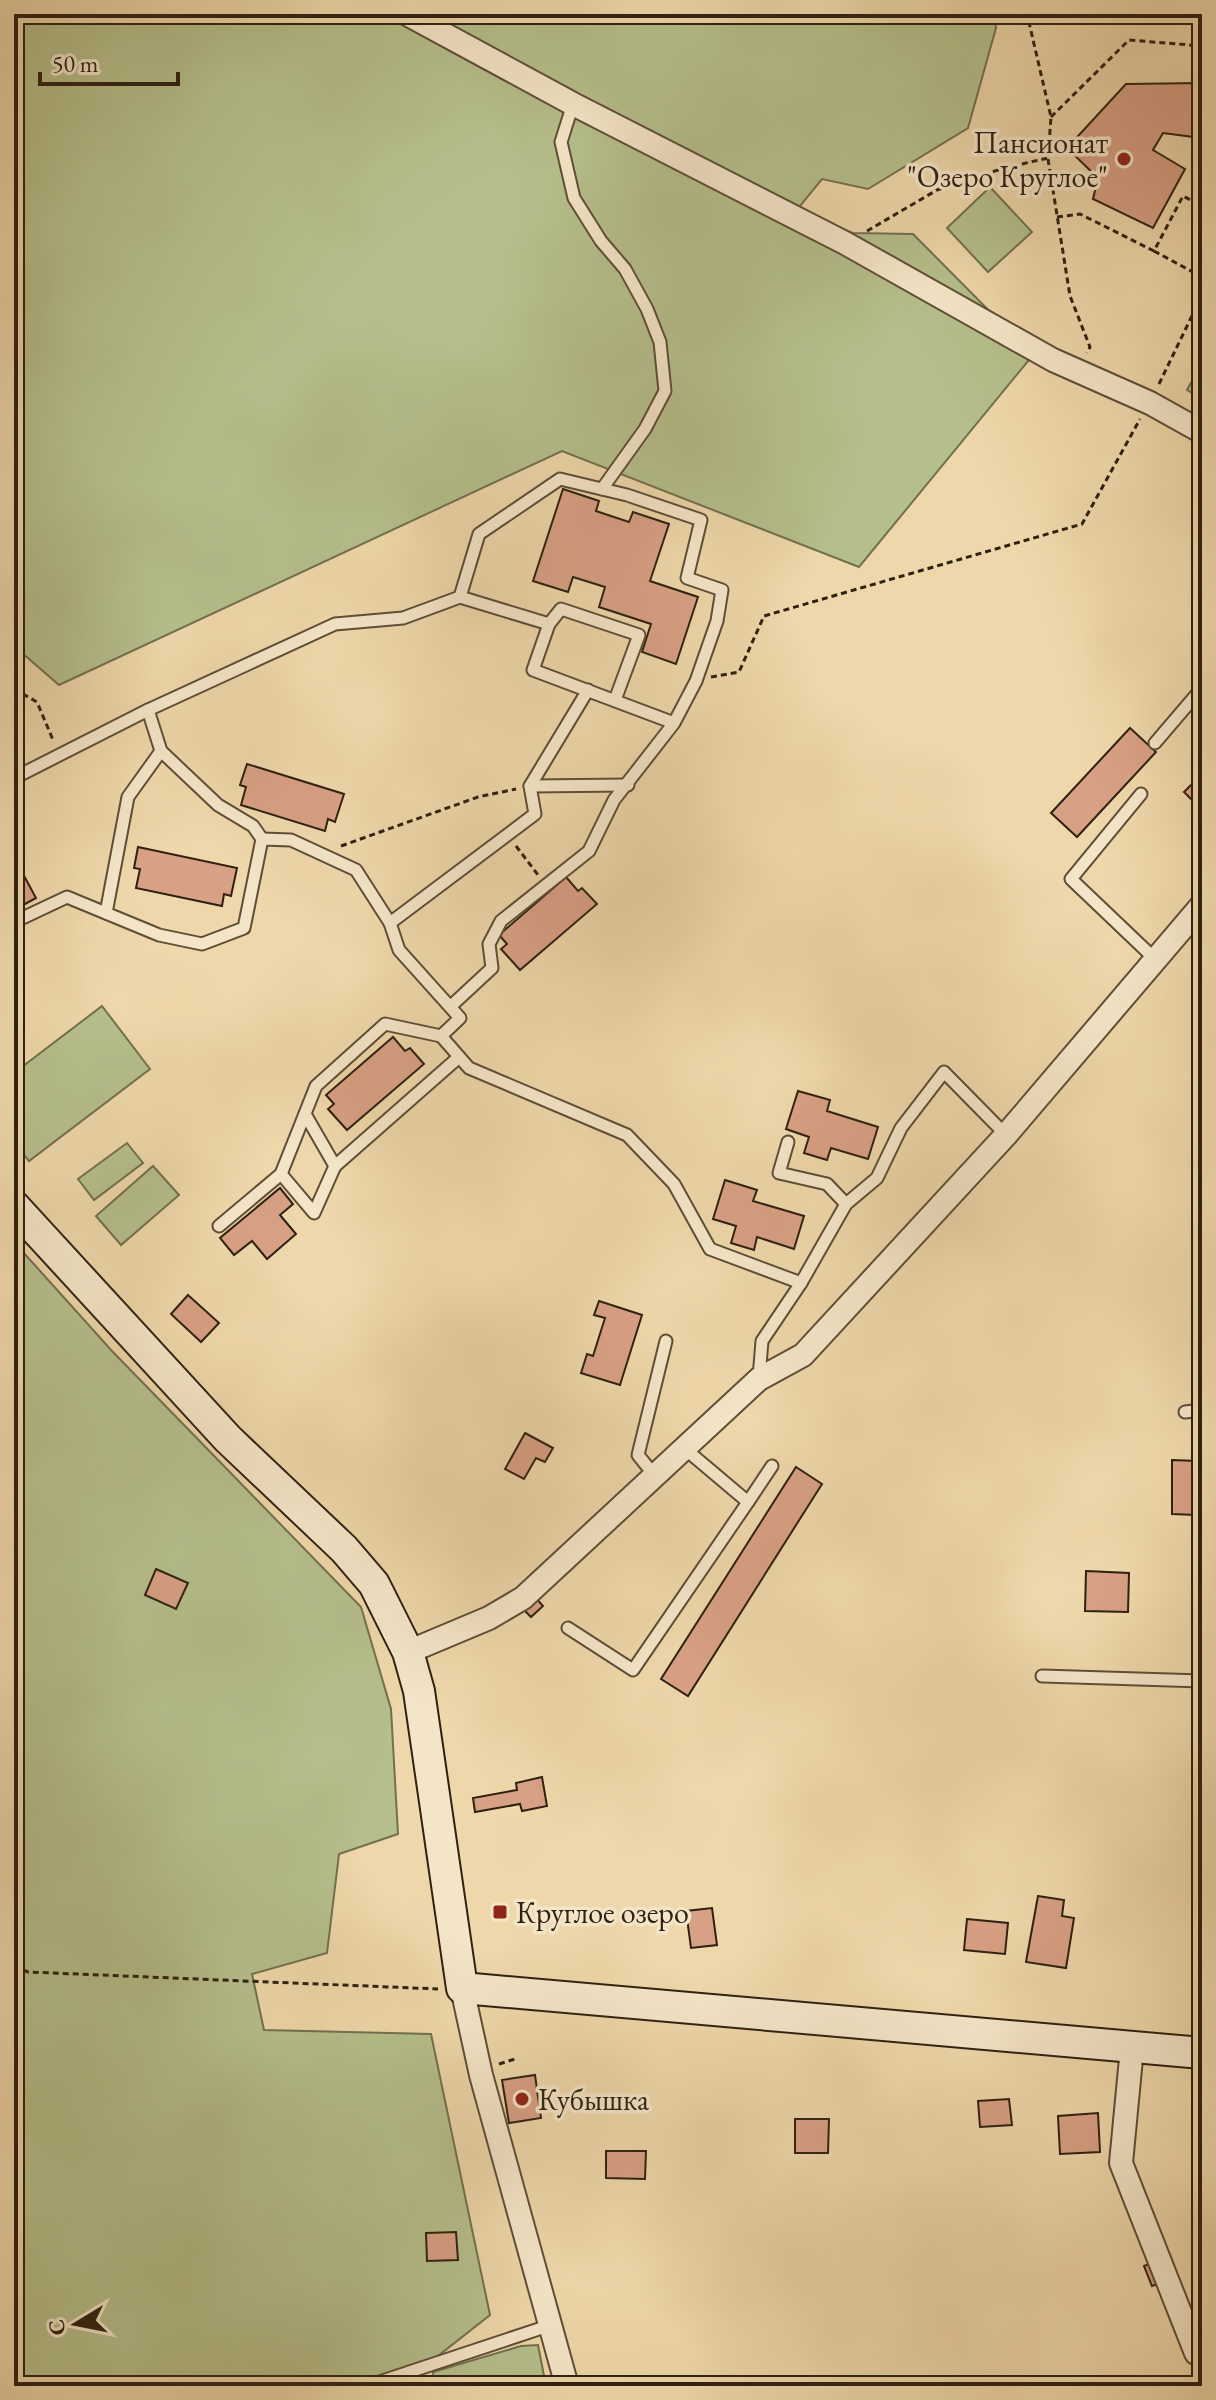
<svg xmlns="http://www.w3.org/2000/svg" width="1216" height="2400" viewBox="0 0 1216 2400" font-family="'EB Garamond',serif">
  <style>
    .green { fill: #b5bf8b; stroke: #72704e; stroke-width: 2 }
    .building { fill: #d8a084; stroke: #2e2110; stroke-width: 2 }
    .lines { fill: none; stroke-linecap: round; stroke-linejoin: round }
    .lane-casing { stroke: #5e4e36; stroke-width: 15 }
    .street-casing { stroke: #5e4e36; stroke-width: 26 }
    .secondary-casing { stroke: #2e2110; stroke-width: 34 }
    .path { stroke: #2e2110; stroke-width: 3; stroke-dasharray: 6 4; stroke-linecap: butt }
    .lane { stroke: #f4e5c8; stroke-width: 11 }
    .street { stroke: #f4e5c8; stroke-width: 22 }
    .secondary { stroke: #f4e5c8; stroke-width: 30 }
    .poi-dot { fill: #8f2418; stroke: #f4e5c8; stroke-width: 3 }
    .labels { text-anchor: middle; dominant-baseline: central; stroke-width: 7; stroke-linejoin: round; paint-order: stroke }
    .poi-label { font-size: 30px; fill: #2e2110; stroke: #f4e5c8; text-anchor: start }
  </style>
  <rect width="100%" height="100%" fill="#eed7aa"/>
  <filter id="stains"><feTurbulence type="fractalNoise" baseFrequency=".0025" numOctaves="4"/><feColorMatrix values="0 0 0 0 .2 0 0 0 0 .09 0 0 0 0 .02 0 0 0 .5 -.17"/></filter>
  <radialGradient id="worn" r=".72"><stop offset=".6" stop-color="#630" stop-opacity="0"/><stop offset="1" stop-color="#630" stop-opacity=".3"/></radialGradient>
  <!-- green -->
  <g class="green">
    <path d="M14 14H994L996 28 968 128 868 189 822 179 795 212 853 233 913 234 1033 355 859 567 562 451 59 685 14 646Z"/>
    <path d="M990 187 1032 232 988 272 947 228Z"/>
    <path d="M1202 363V399L1187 390Z"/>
    <path d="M102 1006 150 1069 29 1161 14 1142V1073Z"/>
    <path d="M127 1143 143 1163 94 1200 78 1179Z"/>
    <path d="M153 1166 179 1195 121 1245 96 1216Z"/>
    <path d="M14 1242 112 1351 361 1607 391 1709 398 1834 339 1854 327 1953 252 1974 264 2030 431 2034 490 2315 401 2385 262 2379 250 2386H14Z"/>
    <path d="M538 2345 546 2386H434L433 2372 521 2346Z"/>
  </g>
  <!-- building -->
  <g class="building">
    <path d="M1202 83V138L1163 133 1153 150 1185 169 1153 228 1093 199 1098 178 1067 148 1126 84Z"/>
    <path d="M563 489 599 501 596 511 629 522 633 512 669 524 650 581 698 597 676 664 642 652 651 624 599 607 605 587 573 577 568 592 533 581Z"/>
    <path d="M1130 728 1156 752 1077 837 1051 813Z"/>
    <path d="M247 764 344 794 335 822 328 819 325 831 241 805 246 787 240 785Z"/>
    <path d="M1202 774V810L1184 792Z"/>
    <path d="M138 847 237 868 231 896 224 894 222 906 136 888 140 869 134 868Z"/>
    <path d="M14 857 36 898 14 910Z"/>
    <path d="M566 877 578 891 582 888 597 904 520 970 501 949 507 944 499 935Z"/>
    <path d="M393 1037 405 1051 410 1048 424 1064 347 1130 328 1109 334 1104 326 1095Z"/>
    <path d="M798 1091 830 1100 827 1111 878 1127 868 1159 831 1148 827 1160 804 1153 809 1137 786 1129Z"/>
    <path d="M725 1180 757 1190 753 1201 804 1216 794 1249 757 1237 754 1250 731 1243 736 1226 713 1219Z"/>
    <path d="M280 1188 293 1204 280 1215 296 1234 267 1259 252 1241 234 1255 220 1238Z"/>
    <path d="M188 1295 219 1323 201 1342 171 1314Z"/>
    <path d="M599 1301 642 1315 620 1385 581 1373 587 1354 593 1356 605 1318 594 1315Z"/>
    <path d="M525 1433 553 1448 545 1462 536 1458 524 1479 505 1469Z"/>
    <path d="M1172 1460 1197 1461V1515L1172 1514Z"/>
    <path d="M796 1467 822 1484 688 1696 661 1679Z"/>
    <path d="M156 1569 188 1583 176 1609 145 1595Z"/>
    <path d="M1086 1571 1129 1573 1128 1612 1085 1611Z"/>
    <path d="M535 1597 543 1606 531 1617 523 1609Z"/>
    <path d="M542 1777 547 1806 522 1811 520 1804 475 1812 473 1798 517 1790 516 1783Z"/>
    <path d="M1038 1896 1064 1900 1062 1916 1074 1918 1066 1968 1026 1962Z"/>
    <path d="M712 1908 717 1945 691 1948 686 1911Z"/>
    <path d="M967 1919 1008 1923 1005 1954 964 1950Z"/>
    <path d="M535 2075 541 2118 509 2123 502 2080Z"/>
    <path d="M1009 2099 1012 2125 980 2127 978 2101Z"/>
    <path d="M1098 2113 1100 2152 1060 2154 1058 2116Z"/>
    <path d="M795 2119H829L828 2153H795Z"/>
    <path d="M606 2151H646L645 2179 606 2178Z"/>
    <path d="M456 2232 458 2260 427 2261 426 2233Z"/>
    <path d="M1156 2261 1164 2282 1152 2286 1144 2266Z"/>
  </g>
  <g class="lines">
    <!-- lane casing -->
    <g class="lane-casing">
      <g id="lane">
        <path d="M573 104 561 142 574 198 601 241 625 269 647 309 660 342 665 391 645 429 602 489"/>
        <path d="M549 624 561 609 639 635 615 700"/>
        <path d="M148 710 161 751 218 805 253 826 262 839"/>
        <path d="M1155 743 1202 688"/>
        <path d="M14 778 148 710 335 624 403 618 460 597"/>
        <path d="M530 786 628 785"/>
        <path d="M1141 794 1071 879 1156 960"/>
        <path d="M106 913 128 797 161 751"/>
        <path d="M14 922 67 897 159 935 202 944 244 928 262 839 291 840 356 870 390 923 399 950 460 1018 441 1036 469 1068 627 1135 674 1184 710 1249 801 1283 762 1341 759 1378"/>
        <path d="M390 923 535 814 530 786 588 690"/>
        <path d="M451 1006 492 968 489 944 501 921 589 851 614 800 674 723 696 681 717 621 722 590 687 578 701 520 627 495 560 479 479 534 460 597 549 624 533 670 674 723"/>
        <path d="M305 1114 335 1166"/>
        <path d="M788 1142 779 1173 827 1184 846 1204"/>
        <path d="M281 1174 316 1086 385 1024 441 1036"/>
        <path d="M219 1226 281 1174 314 1213 335 1166 459 1057"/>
        <path d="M801 1283 846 1204 877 1178 901 1128 944 1072 1006 1135"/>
        <path d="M1185 1412 1202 1410"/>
        <path d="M655 1476 638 1455 666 1341"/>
        <path d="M748 1502 772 1466"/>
        <path d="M568 1628 633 1670 748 1502 684 1448"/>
        <path d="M1042 1676 1202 1681"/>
        <path d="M367 2386 548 2326"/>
      </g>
    </g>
    <!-- street casing -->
    <g class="street-casing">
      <g id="street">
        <path d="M407 14 573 104 845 243 1053 360 1150 403 1202 432"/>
        <path d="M408 1652 489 1618 523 1598 759 1379 803 1355 1006 1135 1202 905"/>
        <path d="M462 1988 481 2075 567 2386"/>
        <path d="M1132 2048 1121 2163 1196 2353"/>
      </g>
    </g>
    <!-- secondary casing -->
    <g class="secondary-casing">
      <path id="secondary" d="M14 1206 228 1439 344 1549 374 1584 408 1652 419 1691 462 1988 1202 2053"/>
    </g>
    <!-- path -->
    <g class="path">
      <path d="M1051 117 1129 40 1202 46"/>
      <path d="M1048 159 1070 296 1090 347 1087 353"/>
      <path d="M1057 217 1080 214 1154 251 1183 196 1202 206"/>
      <path d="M867 231 937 190 1004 168 1048 158 1051 117 1027 14"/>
      <path d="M1154 251 1202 277"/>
      <path d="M1159 384 1202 295"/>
      <path d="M711 677 739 672 764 616 1082 524 1140 419"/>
      <path d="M14 689 37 702 53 740"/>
      <path d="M341 846 478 797 516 789"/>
      <path d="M516 846 538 875"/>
      <path d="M14 1966 28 1972 438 1989"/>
      <path d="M499 2064 515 2059"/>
    </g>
    <!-- lane -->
    <use href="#lane" class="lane"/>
    <!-- street -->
    <use href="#street" class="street"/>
    <!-- secondary -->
    <use href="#secondary" class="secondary"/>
  </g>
  <!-- markers -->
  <g class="poi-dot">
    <circle cx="1124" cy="159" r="8"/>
    <rect x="492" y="1904" width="16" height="16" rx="4"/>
    <circle cx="522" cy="2099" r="8"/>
  </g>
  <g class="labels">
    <!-- poi labels -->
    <g class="poi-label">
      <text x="1108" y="142" text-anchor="end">Пансионат<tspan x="1108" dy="34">"Озеро Круглое"</tspan></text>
      <text x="516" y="1912">Круглое озеро</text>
      <text x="538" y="2099">Кубышка</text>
    </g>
  </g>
  <!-- margin -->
  <rect width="1216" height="2400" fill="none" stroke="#eed7aa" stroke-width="48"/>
  <rect x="16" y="16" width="1184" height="2368" fill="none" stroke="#2e2110" stroke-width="4"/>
  <rect x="24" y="24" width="1168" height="2352" fill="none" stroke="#2e2110" stroke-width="2"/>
  <!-- north arrow -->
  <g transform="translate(76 2324) rotate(260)" stroke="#f4e5c8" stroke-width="6" paint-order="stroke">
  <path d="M0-6L14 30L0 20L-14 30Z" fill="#2e2110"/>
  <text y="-12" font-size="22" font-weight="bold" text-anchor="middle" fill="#2e2110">С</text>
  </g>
  <!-- scale -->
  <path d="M40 72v12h138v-12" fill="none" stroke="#2e2110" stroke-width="4"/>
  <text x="52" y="72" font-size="24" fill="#2e2110" stroke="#f4e5c8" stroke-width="6" paint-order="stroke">50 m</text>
  <rect width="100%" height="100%" filter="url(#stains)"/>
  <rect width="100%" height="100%" fill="url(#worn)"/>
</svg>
